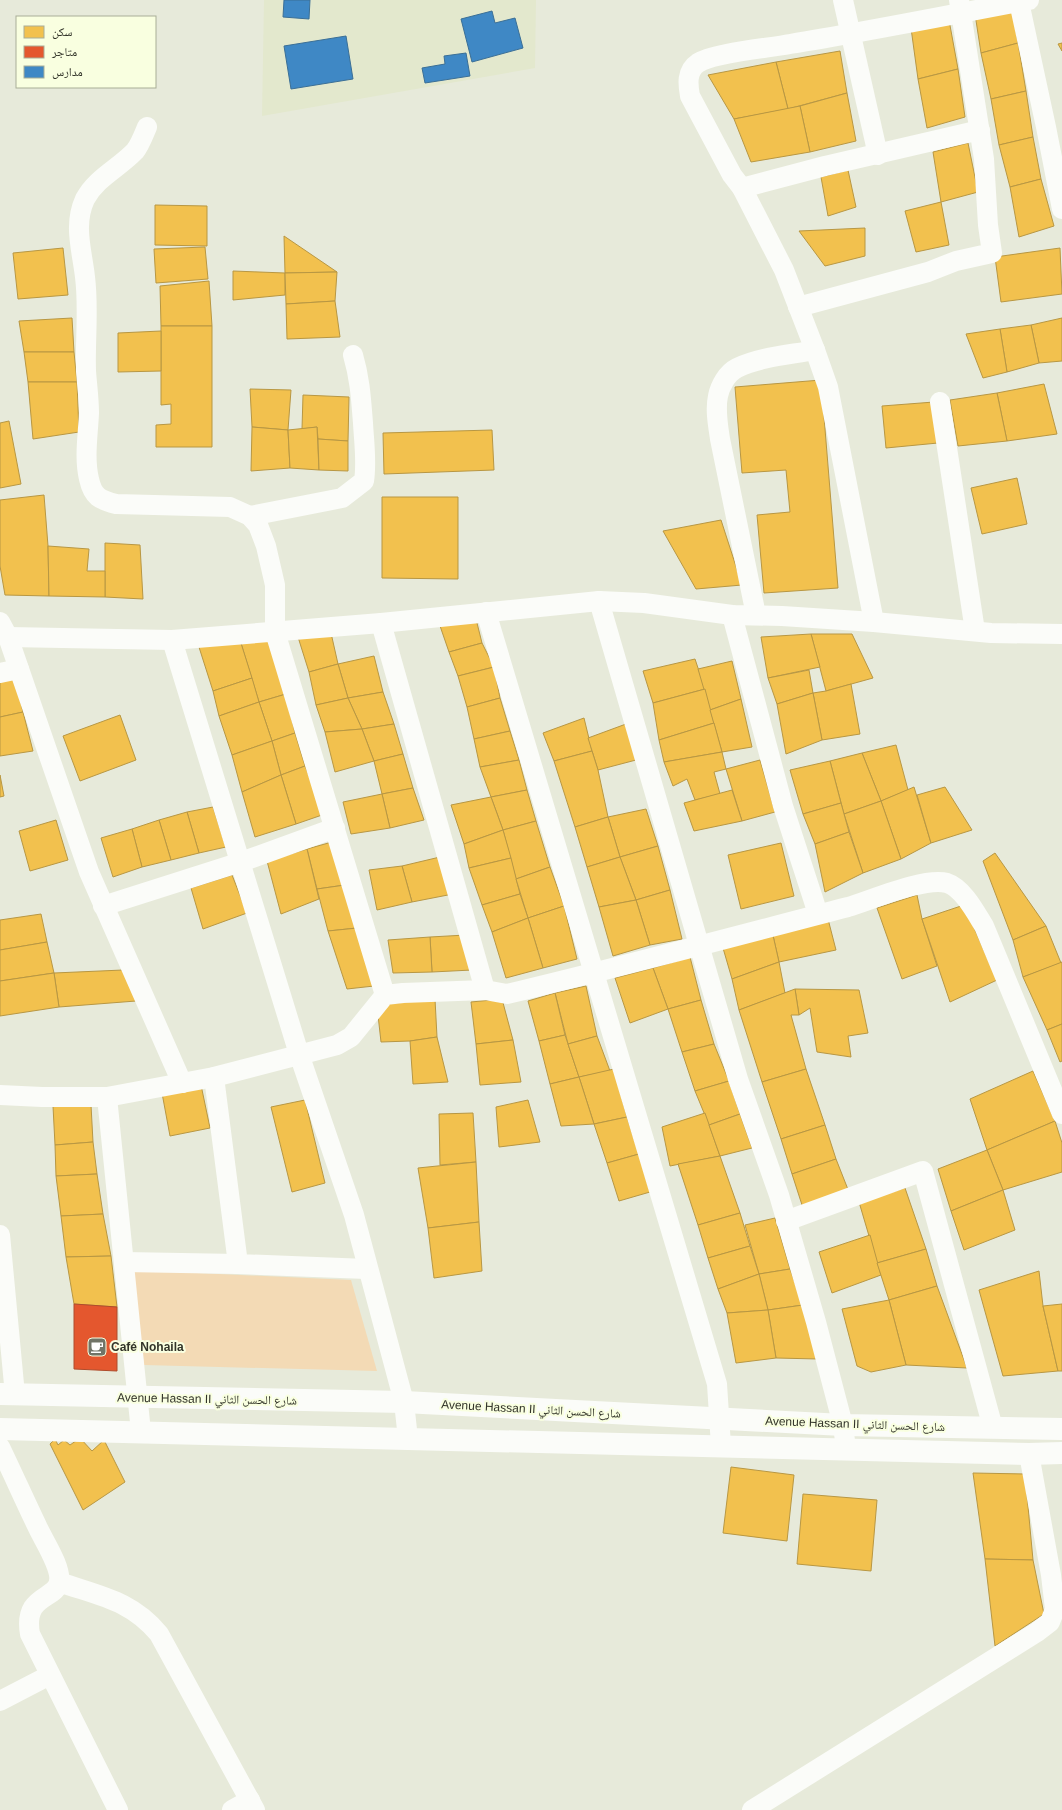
<svg xmlns="http://www.w3.org/2000/svg" width="1062" height="1810" viewBox="0 0 1062 1810" font-family="Helvetica,'Noto Naskh Arabic',sans-serif">
  <style>
    .built { fill: #e3e8cd }
    .green { fill: #f3dab5 }
    .homes { fill: #f2c14e; stroke: #b89743 }
    .shops { fill: #e4572e; stroke: #af4c2c }
    .schools { fill: #3f88c5; stroke: #3b6f96 }
    .lines { fill: none; stroke-linecap: round; stroke-linejoin: round }
    .street { stroke: #fbfcf9; stroke-width: 20 }
    .primary { stroke: #fbfcf9; stroke-width: 22 }
    .labels { text-anchor: middle; dominant-baseline: central; stroke-width: 4; stroke-linejoin: round; paint-order: stroke }
    .poi-label { font-size: 12px; font-weight: bold; fill: #323429; stroke: #f9ffe0; text-anchor: start }
    .street-label { font-size: 12px; fill: #323429; stroke: #f9ffe0 }
  </style>
  <rect width="100%" height="100%" fill="#e7eada"/>
  <!-- built -->
  <path class="built" d="M264 0H536L535 68 262 116Z"/>
  <!-- green -->
  <path class="green" d="M132 1270 351 1280 377 1371 144 1365Z"/>
  <!-- homes -->
  <g class="homes">
    <path d="M1012 7 1018 43 981 53 975 14Z"/>
    <path d="M949 20 958 69 918 79 911 28Z"/>
    <path d="M1018 43 1026 91 991 99 981 53Z"/>
    <path d="M1062 43V51L1058 44Z"/>
    <path d="M840 51 847 93 788 109 776 62Z"/>
    <path d="M776 62 788 109 734 119 708 75Z"/>
    <path d="M958 69 965 117 927 128 918 79Z"/>
    <path d="M1026 91 1033 137 999 145 991 99Z"/>
    <path d="M847 93 856 141 810 152 800 106Z"/>
    <path d="M800 106 810 152 751 162 734 119Z"/>
    <path d="M1033 137 1041 179 1010 187 999 145Z"/>
    <path d="M968 143 978 192 941 202 933 152Z"/>
    <path d="M848 170 856 207 828 216 821 177Z"/>
    <path d="M1041 179 1054 226 1019 237 1010 187Z"/>
    <path d="M941 202 949 245 916 252 905 211Z"/>
    <path d="M155 205 207 206V246L155 245Z"/>
    <path d="M865 228V256L825 266 799 231Z"/>
    <path d="M284 236 337 272 285 273Z"/>
    <path d="M205 247 208 279 156 283 154 249Z"/>
    <path d="M63 248 68 295 18 299 13 253Z"/>
    <path d="M1060 248 1062 294 1001 302 995 257Z"/>
    <path d="M233 271 285 273V295L233 300Z"/>
    <path d="M337 272 335 301 286 304 285 273Z"/>
    <path d="M209 281 212 326H161L160 286Z"/>
    <path d="M335 301 340 337 287 339 286 304Z"/>
    <path d="M72 318 74 352H24L19 321Z"/>
    <path d="M1062 318V361L1039 363 1031 325Z"/>
    <path d="M1031 325 1039 363 1007 372 1000 329Z"/>
    <path d="M161 326H212V447H156V425L171 424V404L161 405Z"/>
    <path d="M1000 329 1007 372 983 378 966 334Z"/>
    <path d="M161 331V371L118 372V333Z"/>
    <path d="M24 352H74L77 382H28Z"/>
    <path d="M821 380 838 588 764 593 757 515 790 512 786 470 742 473 735 387Z"/>
    <path d="M28 382H77L79 432 33 439Z"/>
    <path d="M1044 384 1057 434 1007 441 997 393Z"/>
    <path d="M250 389 291 390 288 430 252 427Z"/>
    <path d="M997 393 1007 441 958 446 950 400Z"/>
    <path d="M303 395 349 397 348 441 318 439 317 427 302 429Z"/>
    <path d="M934 402 938 443 886 448 882 406Z"/>
    <path d="M9 421 21 484 0 488V423Z"/>
    <path d="M252 427 288 430 290 468 251 471Z"/>
    <path d="M317 427 319 470 290 468 288 430Z"/>
    <path d="M492 430 494 470 384 474 383 433Z"/>
    <path d="M318 439 348 441V471L319 470Z"/>
    <path d="M1017 478 1027 524 982 534 971 488Z"/>
    <path d="M44 495 48 546 49 596 5 595 0 566V500Z"/>
    <path d="M382 497H458V579L382 578Z"/>
    <path d="M721 520 742 585 696 589 663 531Z"/>
    <path d="M105 543 140 545 143 599 105 597Z"/>
    <path d="M48 546 89 549 87 571H105V597L49 596Z"/>
    <path d="M476 619 482 643 449 652 439 623Z"/>
    <path d="M331 633 338 664 309 672 298 637Z"/>
    <path d="M811 634H852L873 678 826 691Z"/>
    <path d="M811 634 820 667 768 678 761 637Z"/>
    <path d="M271 637 286 694 259 702 240 640Z"/>
    <path d="M240 640 252 678 213 691 198 644Z"/>
    <path d="M482 643 494 667 458 676 449 652Z"/>
    <path d="M374 656 383 692 348 698 338 664Z"/>
    <path d="M695 659 705 689 653 703 643 671Z"/>
    <path d="M732 661 741 699 710 710 698 669Z"/>
    <path d="M338 664 348 698 316 705 309 672Z"/>
    <path d="M494 667 500 698 467 707 458 676Z"/>
    <path d="M809 670 813 693 777 704 768 678Z"/>
    <path d="M15 676 23 712 0 717V679Z"/>
    <path d="M252 678 259 702 219 716 213 691Z"/>
    <path d="M851 684 860 734 822 740 813 693 826 691Z"/>
    <path d="M705 689 714 723 659 740 653 703Z"/>
    <path d="M383 692 394 724 362 729 348 698Z"/>
    <path d="M813 693 822 740 786 754 777 704Z"/>
    <path d="M286 694 295 733 272 741 259 702Z"/>
    <path d="M348 698 362 729 325 732 316 705Z"/>
    <path d="M500 698 510 731 474 739 467 707Z"/>
    <path d="M741 699 752 747 722 752 710 710Z"/>
    <path d="M259 702 272 741 232 755 219 716Z"/>
    <path d="M23 712 33 751 0 756V717Z"/>
    <path d="M120 715 136 760 80 781 63 736Z"/>
    <path d="M584 718 592 751 554 761 543 733Z"/>
    <path d="M714 723 722 752 664 762 659 740Z"/>
    <path d="M394 724 403 754 374 761 362 729Z"/>
    <path d="M626 724 636 760 598 770 588 738Z"/>
    <path d="M362 729 374 761 335 772 325 732Z"/>
    <path d="M510 731 519 760 480 767 474 739Z"/>
    <path d="M295 733 305 766 281 775 272 741Z"/>
    <path d="M272 741 281 775 242 792 232 755Z"/>
    <path d="M896 745 908 790 881 801 862 753Z"/>
    <path d="M592 751 598 770 608 817 575 827 554 761Z"/>
    <path d="M722 752 726 769 714 772 720 794 695 800 687 779 673 786 664 762Z"/>
    <path d="M862 753 881 801 844 814 830 761Z"/>
    <path d="M403 754 413 788 382 794 374 761Z"/>
    <path d="M519 760 527 790 491 797 480 767Z"/>
    <path d="M760 760 775 812 742 821 726 769Z"/>
    <path d="M830 761 841 803 803 814 790 770Z"/>
    <path d="M305 766 325 814 296 824 281 775Z"/>
    <path d="M0 775 4 796 0 797Z"/>
    <path d="M281 775 296 824 255 837 242 792Z"/>
    <path d="M914 787 931 843 901 859 881 801Z"/>
    <path d="M945 787 972 830 931 843 917 795Z"/>
    <path d="M413 788 424 820 390 828 382 794Z"/>
    <path d="M527 790 536 821 503 830 491 797Z"/>
    <path d="M732 790 742 821 694 831 684 803Z"/>
    <path d="M382 794 390 828 351 834 343 802Z"/>
    <path d="M491 797 503 830 464 844 451 805Z"/>
    <path d="M881 801 901 859 863 873 844 814Z"/>
    <path d="M841 803 849 832 815 844 803 814Z"/>
    <path d="M213 807 226 847 199 853 187 812Z"/>
    <path d="M646 809 658 846 620 857 608 817Z"/>
    <path d="M187 812 199 853 171 860 159 820Z"/>
    <path d="M608 817 620 857 587 867 575 827Z"/>
    <path d="M56 820 68 860 30 871 19 831Z"/>
    <path d="M159 820 171 860 142 867 132 829Z"/>
    <path d="M536 821 550 867 516 879 503 830Z"/>
    <path d="M132 829 142 867 113 877 101 838Z"/>
    <path d="M503 830 511 858 469 868 464 844Z"/>
    <path d="M849 832 863 873 825 892 815 844Z"/>
    <path d="M332 842 345 885 317 889 307 849Z"/>
    <path d="M781 843 794 896 741 909 728 855Z"/>
    <path d="M658 846 670 890 636 900 620 857Z"/>
    <path d="M307 849 319 899 281 914 267 861Z"/>
    <path d="M995 853 1046 926 1013 940 983 861Z"/>
    <path d="M440 857 453 894 412 902 402 866Z"/>
    <path d="M620 857 636 900 599 907 587 867Z"/>
    <path d="M511 858 520 894 482 905 469 868Z"/>
    <path d="M402 866 412 902 377 910 369 870Z"/>
    <path d="M550 867 564 906 528 918 516 879Z"/>
    <path d="M232 875 247 913 203 929 191 888Z"/>
    <path d="M345 885 357 928 328 931 317 889Z"/>
    <path d="M670 890 682 939 650 945 636 900Z"/>
    <path d="M520 894 528 918 492 932 482 905Z"/>
    <path d="M917 895 922 919 937 966 902 979 877 908Z"/>
    <path d="M636 900 650 945 613 956 599 907Z"/>
    <path d="M964 905 997 980 950 1002 922 919Z"/>
    <path d="M564 906 577 959 543 968 528 918Z"/>
    <path d="M41 914 47 942 0 950V920Z"/>
    <path d="M528 918 543 968 506 978 492 932Z"/>
    <path d="M828 919 836 950 779 962 772 931Z"/>
    <path d="M1046 926 1061 963 1023 977 1013 940Z"/>
    <path d="M357 928 374 986 347 989 328 931Z"/>
    <path d="M772 931 779 962 732 979 723 948Z"/>
    <path d="M466 935 472 970 432 972 430 937Z"/>
    <path d="M430 937 432 972 393 973 388 940Z"/>
    <path d="M47 942 54 973 0 981V950Z"/>
    <path d="M690 957 701 1000 668 1009 653 968Z"/>
    <path d="M779 962 785 993 739 1010 732 979Z"/>
    <path d="M1062 962V1024L1047 1030 1023 977Z"/>
    <path d="M653 968 668 1009 630 1023 615 978Z"/>
    <path d="M123 970 136 1001 59 1007 54 973Z"/>
    <path d="M54 973 59 1007 0 1016V981Z"/>
    <path d="M586 986 597 1036 568 1044 555 993Z"/>
    <path d="M795 989 859 990 868 1033 848 1036 851 1057 817 1052 810 1008 799 1015Z"/>
    <path d="M795 989 799 1015H791L806 1069 762 1082 739 1010Z"/>
    <path d="M555 993 565 1035 539 1041 528 1001Z"/>
    <path d="M435 999 437 1037 410 1041 381 1042 378 1015 386 1004Z"/>
    <path d="M502 999 513 1040 476 1044 471 1002Z"/>
    <path d="M701 1000 714 1044 682 1052 668 1009Z"/>
    <path d="M1062 1024V1061L1060 1062 1047 1030Z"/>
    <path d="M565 1035 579 1077 550 1084 539 1041Z"/>
    <path d="M597 1036 610 1071 579 1077 568 1044Z"/>
    <path d="M437 1037 448 1082 413 1084 410 1041Z"/>
    <path d="M513 1040 521 1082 480 1085 476 1044Z"/>
    <path d="M714 1044 729 1081 695 1091 682 1052Z"/>
    <path d="M614 1069 627 1117 594 1124 579 1077Z"/>
    <path d="M806 1069 825 1125 781 1139 762 1082Z"/>
    <path d="M1033 1071 1055 1121 987 1150 970 1099Z"/>
    <path d="M579 1077 594 1124 561 1126 550 1084Z"/>
    <path d="M729 1081 740 1114 709 1125 695 1091Z"/>
    <path d="M201 1085 210 1128 170 1136 162 1093Z"/>
    <path d="M305 1100 325 1183 292 1192 271 1107Z"/>
    <path d="M528 1100 540 1142 499 1147 496 1107Z"/>
    <path d="M91 1105 93 1142 55 1145 53 1106Z"/>
    <path d="M473 1113 476 1162 440 1165 439 1114Z"/>
    <path d="M705 1113 720 1156 670 1166 662 1127Z"/>
    <path d="M740 1114 752 1148 720 1156 709 1125Z"/>
    <path d="M627 1117 639 1154 607 1163 594 1124Z"/>
    <path d="M1055 1121 1062 1143V1172L1003 1190 987 1150Z"/>
    <path d="M825 1125 836 1159 792 1174 781 1139Z"/>
    <path d="M93 1142 97 1174 56 1176 55 1145Z"/>
    <path d="M987 1150 1003 1190 951 1211 938 1169Z"/>
    <path d="M639 1154 650 1192 619 1201 607 1163Z"/>
    <path d="M720 1156 740 1213 698 1225 678 1164Z"/>
    <path d="M836 1159 849 1192 803 1208 792 1174Z"/>
    <path d="M476 1162 479 1222 428 1228 418 1168Z"/>
    <path d="M97 1174 103 1214 61 1216 56 1176Z"/>
    <path d="M905 1188 926 1249 877 1263 859 1202Z"/>
    <path d="M1003 1190 1015 1230 964 1250 951 1211Z"/>
    <path d="M740 1213 750 1246 708 1258 698 1225Z"/>
    <path d="M103 1214 111 1256 66 1257 61 1216Z"/>
    <path d="M775 1218 790 1269 759 1274 745 1225Z"/>
    <path d="M479 1222 482 1271 434 1278 428 1228Z"/>
    <path d="M870 1235 881 1275 832 1293 819 1252Z"/>
    <path d="M750 1246 759 1274 718 1289 708 1258Z"/>
    <path d="M926 1249 937 1286 889 1300 877 1263Z"/>
    <path d="M111 1256 117 1307 74 1304 66 1257Z"/>
    <path d="M790 1269 803 1305 768 1310 759 1274Z"/>
    <path d="M1039 1271 1043 1306 1058 1371 1003 1376 979 1290Z"/>
    <path d="M759 1274 768 1310 727 1313 718 1289Z"/>
    <path d="M937 1286 967 1368 906 1365 889 1300Z"/>
    <path d="M889 1300 906 1365 871 1372 857 1366 842 1309Z"/>
    <path d="M1062 1304V1371H1058L1043 1306Z"/>
    <path d="M803 1305 818 1359 776 1358 768 1310Z"/>
    <path d="M768 1310 776 1358 736 1363 727 1313Z"/>
    <path d="M80 1438 92 1451 104 1440 125 1482 83 1510 50 1444 55 1439 58 1445 64 1440 70 1445Z"/>
    <path d="M731 1467 794 1475 787 1541 723 1533Z"/>
    <path d="M973 1473 1025 1474 1033 1560 985 1559Z"/>
    <path d="M803 1494 877 1500 871 1571 797 1564Z"/>
    <path d="M985 1559 1033 1560 1044 1614 995 1646Z"/>
  </g>
  <!-- shops -->
  <path class="shops" d="M74 1304 117 1307V1371L74 1369Z"/>
  <!-- schools -->
  <g class="schools">
    <path d="M284 0H310L309 19 283 17Z"/>
    <path d="M492 11 495 23 515 18 523 48 472 62 461 19Z"/>
    <path d="M346 36 353 79 291 89 284 46Z"/>
    <path d="M466 53 470 76 425 83 422 68 445 64 444 56Z"/>
  </g>
  <g class="lines">
    <!-- street -->
    <g class="street">
      <path d="M843 0 878 155"/>
      <path d="M1019 2 1046 127 1062 209"/>
      <path d="M147 127C144 134 140 145 135 151 119 168 96 178 85 199 73 225 82 250 85 277 89 308 85 340 86 371 87 385 89 399 89 413 88 435 84 458 89 479 93 497 100 500 116 504L230 507 250 516 258 525 266 546 275 585V632L385 995"/>
      <path d="M742 188 825 166 980 130"/>
      <path d="M798 307 928 272 956 261 992 253 988 225 984 159 959 0"/>
      <path d="M940 402 975 631"/>
      <path d="M250 516 342 498 364 481C367 462 364 442 363 423 361 398 360 379 353 355"/>
      <path d="M599 601 738 1079 779 1195 816 1322 843 1425 846 1449"/>
      <path d="M486 612 717 1384 721 1446"/>
      <path d="M732 615 783 806 818 914"/>
      <path d="M756 615 720 439C718 425 715 410 718 396 720 386 727 373 737 368 760 357 789 355 815 350"/>
      <path d="M0 622 8 637 89 872 182 1083"/>
      <path d="M874 622 828 387 815 350 784 270 742 188 732 175 690 96C688 85 686 71 698 63 712 53 770 48 790 44 870 31 949 15 1029 0"/>
      <path d="M381 623 485 990"/>
      <path d="M8 637 172 640 381 623 599 601 644 603 732 615 782 616 874 622 991 633 1062 634"/>
      <path d="M172 640 299 1054 354 1215 404 1402 408 1439"/>
      <path d="M0 673 19 669"/>
      <path d="M103 906 241 862 335 828"/>
      <path d="M214 1077 238 1264 367 1269"/>
      <path d="M0 1095 42 1097H107L214 1077 337 1045 351 1037 385 995 403 993 485 990 507 994 524 990C632 964 740 935 848 907 872 900 924 877 947 883 963 888 976 913 984 926L1062 1114"/>
      <path d="M107 1097 141 1432"/>
      <path d="M786 1221 923 1171 993 1428"/>
      <path d="M0 1235 15 1395"/>
      <path d="M124 1262 238 1264"/>
      <path d="M0 1447C13 1474 25 1501 38 1528 44 1541 62 1568 59 1582 56 1600 23 1594 30 1634L118 1810"/>
      <path d="M59 1582C99 1596 131 1600 159 1634L255 1810"/>
      <path d="M0 1701 50 1675"/>
      <path d="M232 1810 250 1800"/>
      <path d="M752 1810 1037 1632 1050 1622 1055 1609 1051 1575 1029 1454"/>
    </g>
    <!-- primary -->
    <g class="primary">
      <path d="M0 1394 404 1402 843 1425 1062 1429"/>
      <path d="M0 1429 1029 1454 1062 1453"/>
    </g>
  </g>
  <!-- icons -->
  <defs>
    <g id="cafe-square" transform="scale(1)"><rect x="-9" y="-9" width="18" height="18" rx="4" fill="#717467" stroke="#f9ffe0"/><path d="M-5.5-4.5H6V0H3Q3 3.5 0 3.5H-2.5Q-5.5 3.5-5.5 0ZM3-3.2v2h1.7v-2ZM-6 4.5H4V6H-6Z" fill="#fff"/></g>
  </defs>
  <g fill-rule="evenodd">
    <use href="#cafe-square" x="97" y="1347"/>
  </g>
  <g class="labels">
    <!-- poi labels -->
    <g class="poi-label">
      <text x="111" y="1347">Café Nohaila</text>
    </g>
    <!-- street labels -->
    <g class="street-label">
      <text transform="translate(207 1399) rotate(1)">Avenue Hassan II شارع الحسن الثاني</text>
      <text transform="translate(531 1409) rotate(3)">Avenue Hassan II شارع الحسن الثاني</text>
      <text transform="translate(855 1424) rotate(2)">Avenue Hassan II شارع الحسن الثاني</text>
    </g>
  </g>
  <!-- legend -->
  <rect x="16" y="16" width="140" height="72" fill="#f9ffe0" stroke="#a9ae97"/>
  <rect x="24" y="26" width="20" height="12" fill="#f2c14e" stroke="#a9ae97"/>
  <text x="52" y="36" font-size="12" fill="#323429">سكن</text>
  <rect x="24" y="46" width="20" height="12" fill="#e4572e" stroke="#a9ae97"/>
  <text x="52" y="56" font-size="12" fill="#323429">متاجر</text>
  <rect x="24" y="66" width="20" height="12" fill="#3f88c5" stroke="#a9ae97"/>
  <text x="52" y="76" font-size="12" fill="#323429">مدارس</text>
</svg>
